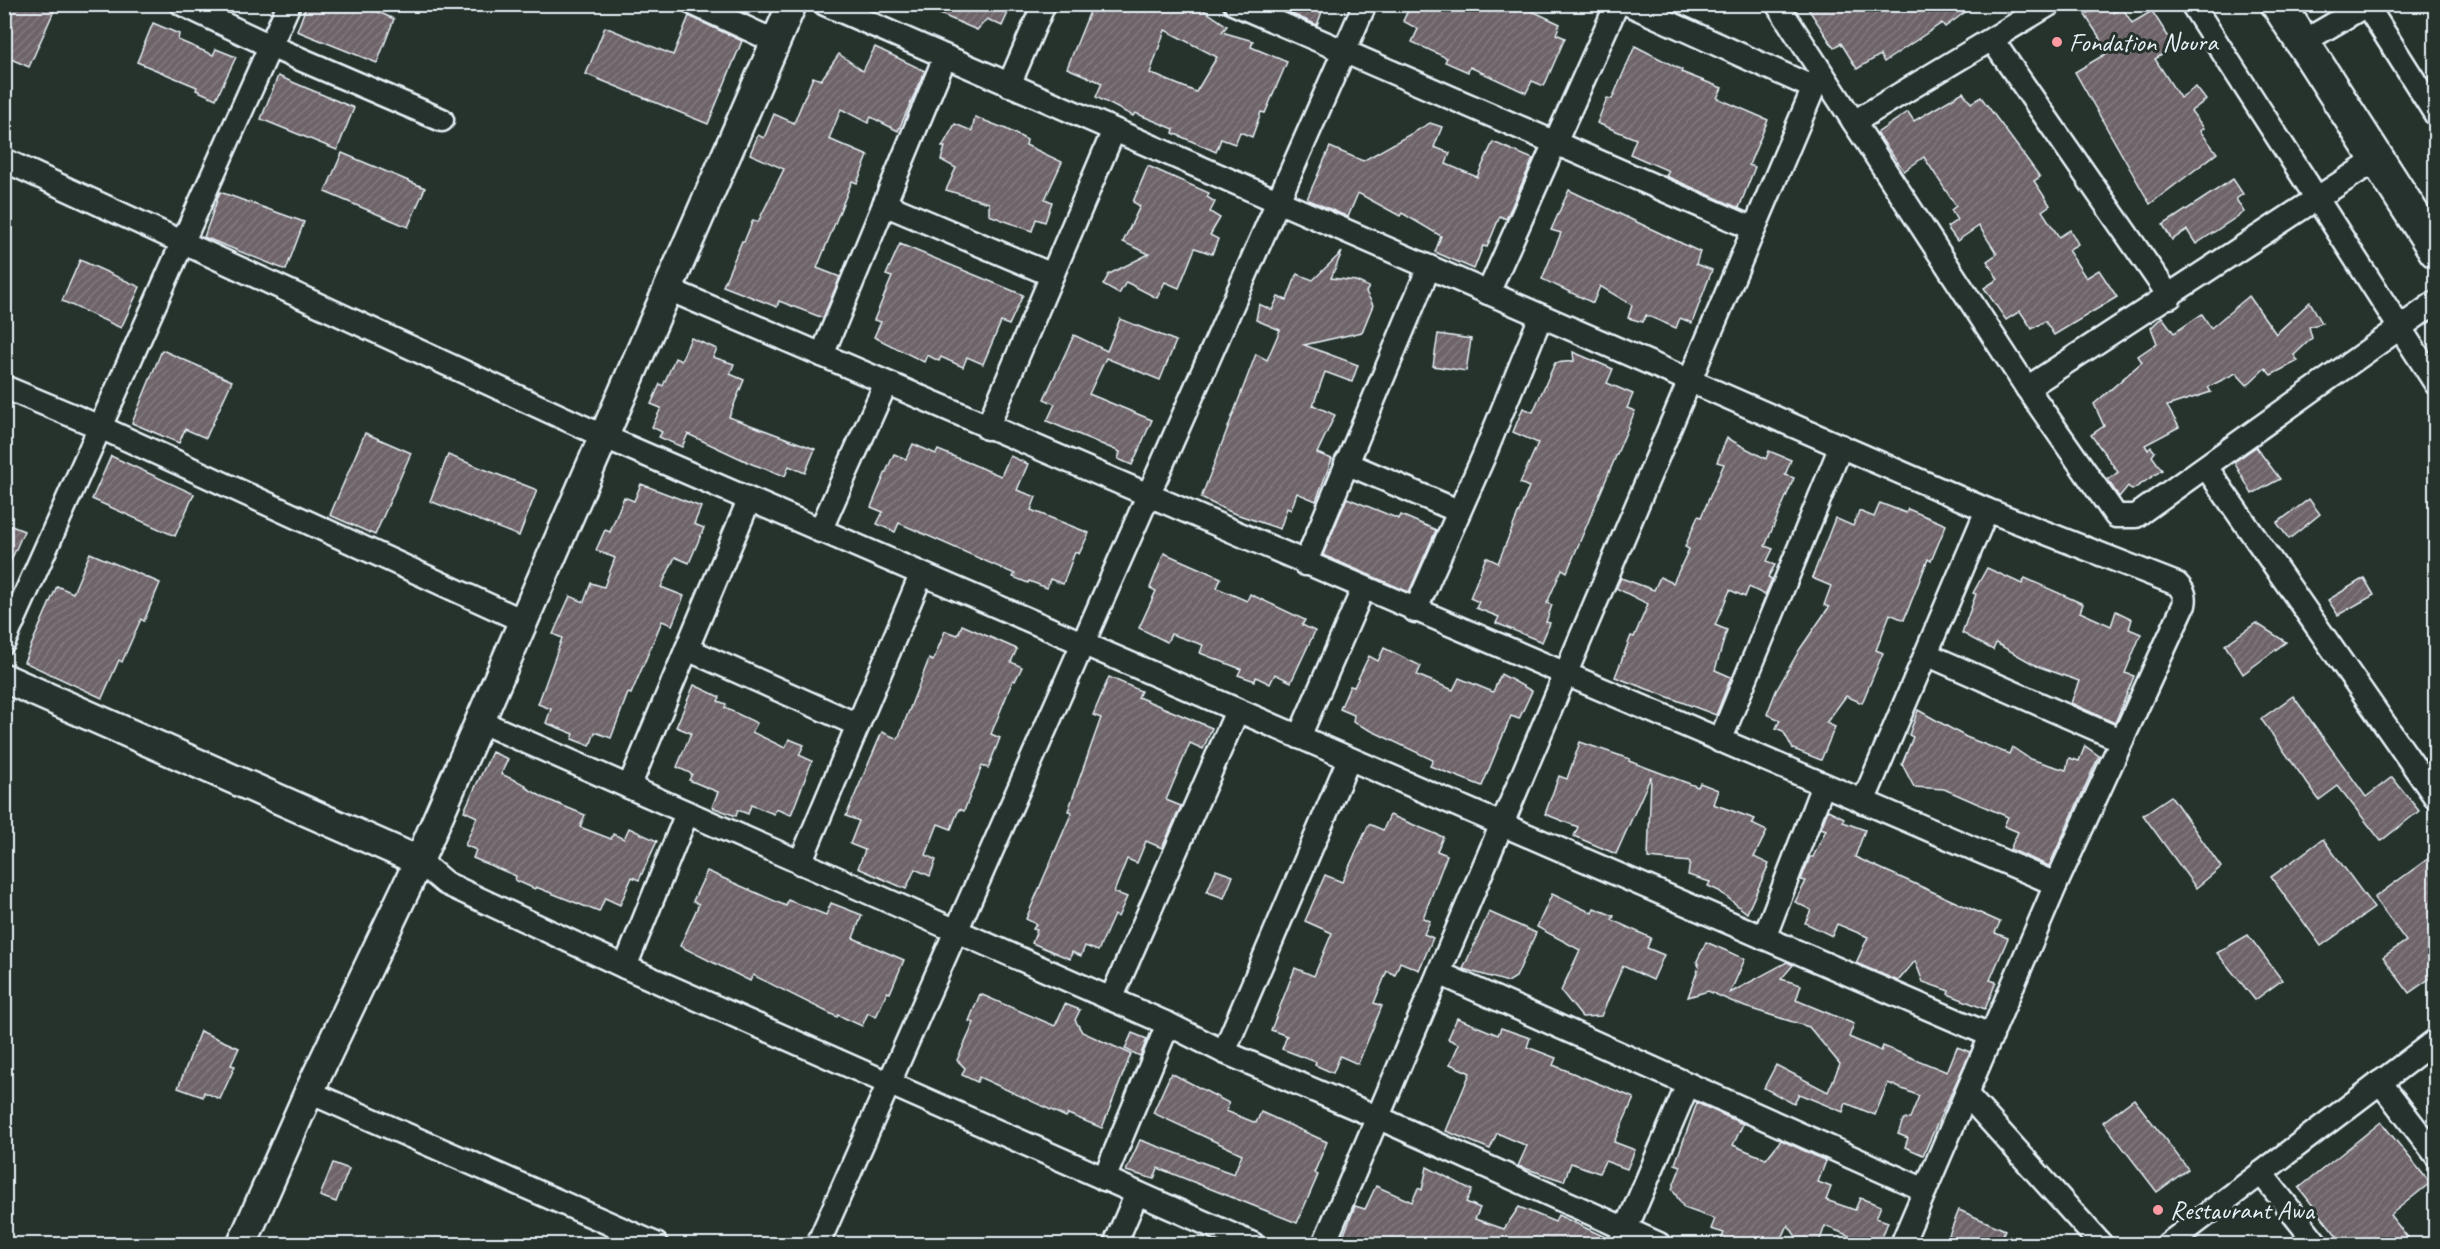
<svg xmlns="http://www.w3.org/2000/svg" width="2440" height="1249" viewBox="0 0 2440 1249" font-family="Caveat,sans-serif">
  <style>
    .building { fill: url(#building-hatch); stroke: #e8f1f8; stroke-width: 1.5; fill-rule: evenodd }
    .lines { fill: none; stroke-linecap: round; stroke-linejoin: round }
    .minor-casing { stroke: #e8f1f8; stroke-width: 27 }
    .tertiary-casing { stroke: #e8f1f8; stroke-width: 33 }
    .secondary-casing { stroke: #e8f1f8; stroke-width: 38 }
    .minor { stroke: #26332d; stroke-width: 22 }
    .tertiary { stroke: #26332d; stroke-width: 28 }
    .secondary { stroke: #26332d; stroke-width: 33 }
    .poi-dot { fill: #ff9aa2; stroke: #26332d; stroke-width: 2 }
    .labels { text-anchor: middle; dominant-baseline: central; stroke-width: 6; stroke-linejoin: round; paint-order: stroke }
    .poi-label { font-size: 26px; fill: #e8f1f8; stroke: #26332d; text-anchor: start }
  </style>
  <defs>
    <pattern id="building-hatch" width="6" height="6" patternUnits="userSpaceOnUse" patternTransform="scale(1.5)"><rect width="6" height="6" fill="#6d6368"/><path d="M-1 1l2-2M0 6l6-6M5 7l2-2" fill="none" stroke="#827a7e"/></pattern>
  </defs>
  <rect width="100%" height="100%" fill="#26332d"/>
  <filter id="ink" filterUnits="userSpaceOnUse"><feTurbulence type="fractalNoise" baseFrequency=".0167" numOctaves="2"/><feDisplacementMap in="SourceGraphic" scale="12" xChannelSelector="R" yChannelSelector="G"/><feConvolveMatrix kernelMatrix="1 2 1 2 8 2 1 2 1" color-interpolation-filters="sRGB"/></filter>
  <g filter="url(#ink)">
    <!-- building -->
    <g class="building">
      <path d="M15 4H57L29 67 4 56V27Z"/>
      <path d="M307 4H360L394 19 377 63 297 31Z"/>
      <path d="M727 4H758L748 14Z"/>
      <path d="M917 4H1012L1002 26 987 19 977 30Z"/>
      <path d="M1093 4H1105L1124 12 1126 4H1195L1227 26 1222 32 1253 41 1251 47 1287 62 1265 113 1261 112 1252 137 1240 132 1235 144 1221 139 1216 152 1173 133 1174 129 1135 113 1133 116 1096 97 1102 83 1067 68ZM1165 30 1217 57 1196 92 1150 73Z"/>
      <path d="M1270 4H1313L1323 9 1317 25Z"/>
      <path d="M1411 4H1517L1560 24 1556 34 1565 38 1544 86 1532 81 1526 93 1470 67 1468 72 1445 62 1447 58 1412 42 1418 29 1403 21Z"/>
      <path d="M1805 4H1976L1945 27 1942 23 1884 62 1880 55 1857 69 1841 43 1834 48Z"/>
      <path d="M2101 4H2109L2114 13 2122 7 2132 23 2152 11 2175 47 2155 59 2180 98 2196 87 2206 100 2191 111 2204 128 2200 131 2217 153 2150 204 2075 72 2109 52 2085 15Z"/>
      <path d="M689 16 742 41 708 124 586 74 605 27 673 55Z"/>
      <path d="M153 23 179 34 178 40 213 55 216 49 236 57 216 99 196 90 197 87 137 62Z"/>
      <path d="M1635 46 1682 70 1681 72 1722 88 1717 98 1768 120 1749 165 1755 167 1739 208 1666 176 1669 171 1630 154 1636 139 1597 123 1607 98 1612 99Z"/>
      <path d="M875 47 925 71 898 131 871 117 868 123 841 109 829 139 868 156 857 183 852 181 817 268 840 277 823 318 779 301 777 307 723 286 742 241 744 242 753 220 758 222 784 169 750 154 758 135 764 138 774 114 794 123 813 77 821 80 839 54 863 71Z"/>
      <path d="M278 76 354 108 337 150 261 119Z"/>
      <path d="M1963 92 1971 103 1981 97 2040 177 2034 181 2050 205 2042 211 2059 237 2070 230 2078 244 2068 250 2086 278 2099 270 2117 297 2054 335 2045 321 2032 329 2020 311 2006 320 1984 288 1998 279 1987 261 1997 254 1979 226 1957 241 1947 227 1957 220 1951 210 1956 206 1924 157 1904 171 1877 133 1908 112 1914 121Z"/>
      <path d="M975 117 1006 129 1027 140 1026 145 1062 162 1045 199 1052 202 1045 222 1036 219 1032 231 989 215V203L946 190 956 168 941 160 945 147H942L955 124 972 131Z"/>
      <path d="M1430 123 1442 127 1434 147 1450 153 1446 164 1477 177 1493 142 1533 159 1506 219 1500 216 1487 247 1483 246 1474 269 1435 252 1441 236 1402 213 1400 216 1358 193 1348 217 1307 199 1330 147 1363 161Z"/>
      <path d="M342 153 425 188 408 227 325 192Z"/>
      <path d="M1148 166 1209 193 1207 197 1215 202 1210 212 1220 218 1210 235 1218 239 1212 254 1195 248 1179 288 1165 282 1157 298 1126 282 1119 294 1103 285 1109 274 1149 254 1123 242 1140 206 1133 202Z"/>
      <path d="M2233 179 2243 194 2236 199 2244 212 2196 244 2187 230 2172 240 2163 225Z"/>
      <path d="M1569 190 1700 252 1696 264 1712 270 1692 323 1680 318 1676 328 1646 315 1643 322 1628 318 1632 305 1600 286 1593 303 1542 279 1561 233 1551 230Z"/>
      <path d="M220 192 304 222 286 270 204 237Z"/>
      <path d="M900 244 1023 295 1009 325 1001 322 983 364 967 357 963 367 941 357 939 361 927 355 924 362 874 337 881 322 874 320 892 277 886 275Z"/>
      <path d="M1342 252 1331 278 1356 281 1369 287 1366 292 1373 305 1362 332 1304 345 1358 365 1352 382 1325 372 1313 405 1335 415 1317 453 1332 459 1316 501 1297 493 1291 510 1287 508 1280 529 1233 513 1201 498 1256 354 1267 360 1280 330 1256 320 1259 304 1272 310 1278 297 1287 300 1297 274 1313 280Z"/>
      <path d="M80 260 140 287 121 328 62 301Z"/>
      <path d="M2249 296 2276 334 2310 302 2322 323 2309 327 2312 338 2294 355 2298 361 2271 375 2265 368 2247 385 2236 373 2208 387 2211 392 2167 406 2179 427 2145 445 2148 450 2151 447 2155 452 2152 456 2162 470 2132 490 2128 486 2119 497 2108 480 2118 472 2091 435 2104 426 2094 404 2142 362 2138 356 2157 343 2151 328 2162 317 2174 333 2202 314 2211 328Z"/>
      <path d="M1120 319 1176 341 1160 380 1106 358 1089 394 1152 420 1132 465 1118 459 1120 452 1047 421 1055 404 1044 399 1074 335 1107 351Z"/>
      <path d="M1438 334 1471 339 1466 371 1433 366Z"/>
      <path d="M691 338 717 349 713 357 734 364 730 374 744 380 729 417 815 449 805 473 789 466 785 476 752 464 688 434 682 447 659 437 662 432 652 427 661 408 651 404 660 384 663 386 675 358 681 361Z"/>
      <path d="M162 350 232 381 206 438 185 429 179 443 132 423Z"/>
      <path d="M1573 352 1613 369 1607 383 1633 394 1627 408 1635 411 1567 572 1562 569 1547 603 1552 605 1546 622 1550 623 1542 642 1496 623 1499 617 1476 608 1479 602 1470 598 1486 557 1498 563 1529 487 1520 483 1538 443 1513 432 1523 408 1533 412 1555 363 1574 361Z"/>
      <path d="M365 433 411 453 375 535 330 515Z"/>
      <path d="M1727 438 1766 459 1769 451 1791 460 1785 475 1794 478 1765 546 1773 549 1767 561 1775 565 1768 577 1772 579 1765 595 1749 587 1745 597 1730 590 1715 625 1727 630 1715 670 1731 677 1716 715 1615 677 1631 636 1634 637 1648 604 1616 588 1621 578 1654 590 1660 577 1673 583 1689 549 1685 547 1698 516 1701 517 1724 464 1717 462Z"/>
      <path d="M913 444 936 454 938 450 1001 476 1010 456 1028 464 1017 490 1036 497 1031 510 1089 533 1079 554 1075 552 1063 584 1050 579 1047 588 1029 581 1028 583 1013 577 1015 574 899 523 895 532 877 524 883 512 871 507 885 474 894 454 906 459Z"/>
      <path d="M2256 447 2280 479 2252 494 2234 462Z"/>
      <path d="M448 455 537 490 519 536 430 501Z"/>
      <path d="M111 456 194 494 175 536 92 499Z"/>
      <path d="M641 484 701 507 694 524 704 528 689 563 675 557 661 587 684 596 672 625 662 621 631 694 628 693 611 738 595 732 590 746 572 739 574 734 546 723 551 709 538 704 562 638 553 634 570 596 584 602 591 583 604 587 615 558 596 550 605 530 610 532 624 497 634 501Z"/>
      <path d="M1347 498 1399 519 1401 515 1436 530 1409 592 1323 555Z"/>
      <path d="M2309 499 2320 514 2289 539 2277 523Z"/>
      <path d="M1880 503 1906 513 1908 509 1946 525 1931 561 1928 559 1904 620 1890 614 1876 650 1883 653 1862 703 1846 696 1826 723 1835 727 1821 760 1793 749 1783 731 1776 728 1780 720 1767 714 1776 691 1800 649 1829 607 1824 605 1831 586 1812 578 1835 518 1853 526 1859 511 1874 517Z"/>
      <path d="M4 523 24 531 4 576Z"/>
      <path d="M90 553 160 583 144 621 141 619 122 662 119 660 102 698 24 662 57 586 73 593Z"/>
      <path d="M1164 553 1221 578 1217 588 1247 601 1250 594 1305 620 1302 625 1315 631 1291 682 1275 674 1270 684 1256 677 1255 681 1238 675 1241 669 1200 653 1203 645 1171 634 1167 642 1139 628 1156 591 1150 588Z"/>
      <path d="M1987 568 2022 584 2025 578 2083 604 2080 612 2111 626 2116 611 2132 619 2129 629 2141 634 2125 673 2134 676 2115 723 2071 703 2079 681 2037 666 1996 643 1993 650 1962 633 1976 594 1973 593Z"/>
      <path d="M2364 578 2374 595 2338 615 2328 600Z"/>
      <path d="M2256 623 2286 642 2243 674 2225 645Z"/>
      <path d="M962 625 1017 649 1011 662 1022 667 1015 681 1013 680 991 734 1000 738 988 768 982 766 964 811 959 809 951 829 938 824 926 855 936 860 930 876 915 869 906 889 858 868 865 850 850 844 859 821 846 816 882 732 898 739 929 659 933 661 945 631 958 635Z"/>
      <path d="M1384 648 1421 666 1417 675 1453 690 1459 678 1493 692 1501 674 1532 691 1519 719 1511 716 1482 786 1430 766 1433 760 1353 722 1354 715 1340 709 1350 686 1354 687 1369 656 1378 661Z"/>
      <path d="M1109 677 1141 691 1138 697 1212 728 1203 749 1190 743 1166 800 1181 806 1162 848 1146 841 1137 863 1127 859 1114 892 1127 897 1118 917 1114 915 1098 951 1085 946 1081 956 1072 952 1070 959 1032 943 1037 930 1033 929 1036 924 1026 919 1072 812 1068 811 1101 718 1093 715Z"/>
      <path d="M694 685 720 697 718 701 726 704 725 708 757 723 752 732 785 748 789 739 804 745 799 755 812 761 791 815 776 809 774 814 751 805 748 814 738 810 736 816 712 807 718 792 689 780 692 774 677 767 691 733 676 727Z"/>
      <path d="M2293 696 2366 797 2392 777 2419 811 2381 841 2338 786 2319 800 2261 719Z"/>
      <path d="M1918 710 1966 737 2009 754 2012 747 2030 759 2066 770 2069 758 2079 761 2085 746 2099 756 2049 866 2010 849 2018 832 2004 826 2008 817 1944 789 1914 787 1902 764 1913 737 1909 735Z"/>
      <path d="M1580 742 1630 759 1629 761 1698 787 1700 783 1718 790 1713 804 1755 819 1752 824 1767 831 1754 857 1769 864 1747 913 1719 891 1708 886 1710 882 1688 875 1690 862 1648 858 1651 776 1616 854 1574 836 1578 827 1545 814 1559 776 1567 779Z"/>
      <path d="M492 752 508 759 501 774 526 785 525 787 544 798 585 815 580 827 611 839 613 834 624 839 629 828 657 841 639 880 632 877 620 905 605 898 599 912 536 887 535 889 515 880 516 876 473 858 476 850 465 845 477 817 464 811Z"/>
      <path d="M2171 796 2221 867 2196 888 2143 815Z"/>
      <path d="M1828 810 1844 818 1843 822 1865 830 1855 857 2000 922 1995 933 2008 938 1990 980 1996 982 1985 1009 1948 994 1949 991 1923 982 1915 961 1898 981 1856 963 1868 937 1837 924 1832 936 1805 923 1811 910 1795 902 1806 881 1801 880 1810 857H1813L1826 830 1821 828Z"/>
      <path d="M1390 815 1443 837 1437 851 1447 855 1423 918 1430 921 1424 934 1433 938 1419 970 1400 962 1395 975 1387 971 1374 1003 1382 1006 1358 1064 1340 1056 1333 1073 1315 1065 1316 1062 1282 1049 1287 1036 1271 1030 1295 968 1314 976 1332 933 1305 921 1325 875 1342 882 1369 824 1383 830Z"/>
      <path d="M2323 839 2374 908 2321 946 2271 877Z"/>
      <path d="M2436 853V974L2409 993 2383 957 2406 941 2374 898Z"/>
      <path d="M1216 870 1233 876 1224 898 1207 892Z"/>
      <path d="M707 871 786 906 788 900 826 915 831 903 862 915 853 938 904 960 890 993 887 992 876 1017 868 1013 862 1026 838 1015 837 1017 753 975 750 981 680 946 699 904 693 901Z"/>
      <path d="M1552 894 1592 913 1594 908 1614 916 1612 920 1651 938 1647 948 1664 955 1653 980 1623 966 1601 1016 1582 1017 1561 991 1580 950 1537 927Z"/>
      <path d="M1489 912 1536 933 1516 977 1508 982 1463 969Z"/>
      <path d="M2248 935 2282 980 2255 1000 2217 953Z"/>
      <path d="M1706 942 1745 959 1730 993 1787 962 1793 965 1781 979 1801 985 1796 1000 1854 1024 1849 1037 1881 1051 1883 1046 1947 1072 1957 1047 1970 1052 1923 1155 1905 1147 1908 1138 1898 1134 1903 1120 1910 1118 1919 1096 1888 1083 1875 1115 1846 1103 1843 1112 1799 1094 1794 1104 1764 1088 1776 1065 1828 1092 1840 1064 1809 1027 1745 1007 1708 991 1688 997 1699 967 1697 961Z"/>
      <path d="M980 994 1055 1026 1065 1004 1080 1010 1075 1020 1082 1032 1131 1054 1102 1128 1068 1114 1066 1117 979 1077 977 1082 962 1075 965 1068 957 1060 974 1023 969 1021Z"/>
      <path d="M1457 1018 1498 1035 1501 1028 1530 1038 1527 1047 1556 1058 1553 1065 1634 1098 1614 1142 1635 1150 1627 1169 1605 1161 1599 1173 1571 1163 1564 1181 1518 1166 1527 1146 1497 1133 1490 1149 1446 1131 1470 1073 1450 1064 1459 1044 1448 1039Z"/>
      <path d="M200 1031 239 1048 231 1065 235 1066 220 1099 204 1092 203 1097 178 1088Z"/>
      <path d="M1132 1033 1147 1039 1140 1056 1125 1049Z"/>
      <path d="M1171 1073 1229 1103 1226 1111 1256 1123 1261 1112 1327 1142 1314 1173 1318 1175 1297 1223 1158 1168 1154 1179 1126 1171 1140 1140 1234 1174 1242 1154 1153 1113Z"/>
      <path d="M2134 1099 2188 1169 2157 1192 2103 1122Z"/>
      <path d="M1697 1103 1743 1124 1733 1145 1766 1159 1781 1140 1826 1161 1818 1182 1831 1187 1826 1200 1855 1210 1860 1198 1881 1206 1876 1218 1888 1222 1879 1245H1872L1825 1226 1818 1245H1802L1788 1225 1779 1245H1719L1724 1233 1711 1229 1715 1219 1684 1208 1672 1189 1681 1166 1675 1164Z"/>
      <path d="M2381 1122 2430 1183 2390 1215 2414 1245H2344L2299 1188Z"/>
      <path d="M333 1163 349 1169 336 1202 320 1196Z"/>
      <path d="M1427 1167 1472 1190 1466 1202 1480 1208 1475 1219 1504 1229 1519 1207 1555 1222 1558 1215 1607 1238V1245H1340L1355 1206 1365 1209 1376 1186 1412 1202 1418 1188 1422 1190Z"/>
      <path d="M1959 1210 2005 1230 1998 1245H1945Z"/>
    </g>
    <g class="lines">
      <!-- minor casing -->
      <g class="minor-casing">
        <g id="minor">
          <path d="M182 4 270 46 442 120"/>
          <path d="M694 4 774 41"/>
          <path d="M825 4 1987 510 2177 584C2184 591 2186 596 2184 605L2056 884 1902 1244"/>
          <path d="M1235 4 1754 229"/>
          <path d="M1628 4 1814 88"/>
          <path d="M1777 4 2027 388 2116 516H2136L2436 302"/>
          <path d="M2192 4 2436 384"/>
          <path d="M2366 4 2436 115"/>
          <path d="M1993 41 2170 297"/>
          <path d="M2303 42 2368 4"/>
          <path d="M1009 85 1044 4"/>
          <path d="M1854 122 2050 4"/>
          <path d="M4 160 605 437 1992 1036"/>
          <path d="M884 204 1052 275"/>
          <path d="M668 289 2056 884"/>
          <path d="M1488 293 1617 4"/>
          <path d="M822 355 945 57"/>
          <path d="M4 387 100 427 523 621"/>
          <path d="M2027 388 2377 159"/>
          <path d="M987 428 1114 130"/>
          <path d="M1346 463 1458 511"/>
          <path d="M2206 467 2436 798"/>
          <path d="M820 531 886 383"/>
          <path d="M1305 564 1429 267"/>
          <path d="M1415 611 1483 458 1541 316"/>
          <path d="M4 642 289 4"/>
          <path d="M687 649 858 725"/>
          <path d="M1926 654 2121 740"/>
          <path d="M479 721 1168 1024 1224 1052 1377 1117 1659 1244"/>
          <path d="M1299 737 1363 589"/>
          <path d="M1720 741 1841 446"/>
          <path d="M629 787 749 500"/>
          <path d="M1863 802 1987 510"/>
          <path d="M419 861 445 883 625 967 1253 1244"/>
          <path d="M800 863 921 575"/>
          <path d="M1764 938 1823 785"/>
          <path d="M625 967 687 813"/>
          <path d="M1439 973 1925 1190"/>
          <path d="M1111 999 1237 711"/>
          <path d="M1224 1052 1349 759"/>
          <path d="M2380 1082 2436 1155"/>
          <path d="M309 1092 656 1244"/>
          <path d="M1967 1095 2101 1244"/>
          <path d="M2261 1173 2317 1244"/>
          <path d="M1104 1179 1168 1024"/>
          <path d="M1620 1243 1688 1084"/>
          <path d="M818 1244 1365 4"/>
          <path d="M1115 1244 1137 1193"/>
          <path d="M1324 1244 1820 73"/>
          <path d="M2168 1244 2436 1040"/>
        </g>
      </g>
      <!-- tertiary casing -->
      <g class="tertiary-casing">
        <g id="tertiary">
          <path d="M4 678 419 861"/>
          <path d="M242 1244 309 1092 419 861 792 4"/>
        </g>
      </g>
      <!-- secondary casing -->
      <g class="secondary-casing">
        <path id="secondary" d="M2278 4 2436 251"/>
      </g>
      <!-- minor -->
      <use href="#minor" class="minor"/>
      <!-- tertiary -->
      <use href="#tertiary" class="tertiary"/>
      <!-- secondary -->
      <use href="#secondary" class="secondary"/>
    </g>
  </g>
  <!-- markers -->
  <g class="poi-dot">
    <circle cx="2057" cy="42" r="6"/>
    <circle cx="2158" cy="1210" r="6"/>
  </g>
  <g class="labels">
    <!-- poi labels -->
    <g class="poi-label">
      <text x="2069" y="42">Fondation Noura</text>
      <text x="2170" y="1210">Restaurant Awa</text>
    </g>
  </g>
  <!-- margin -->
  <rect width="2440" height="1249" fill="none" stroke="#26332d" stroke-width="24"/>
  <rect x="12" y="12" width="2416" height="1225" fill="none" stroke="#e8f1f8" stroke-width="2" filter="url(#ink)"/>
</svg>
